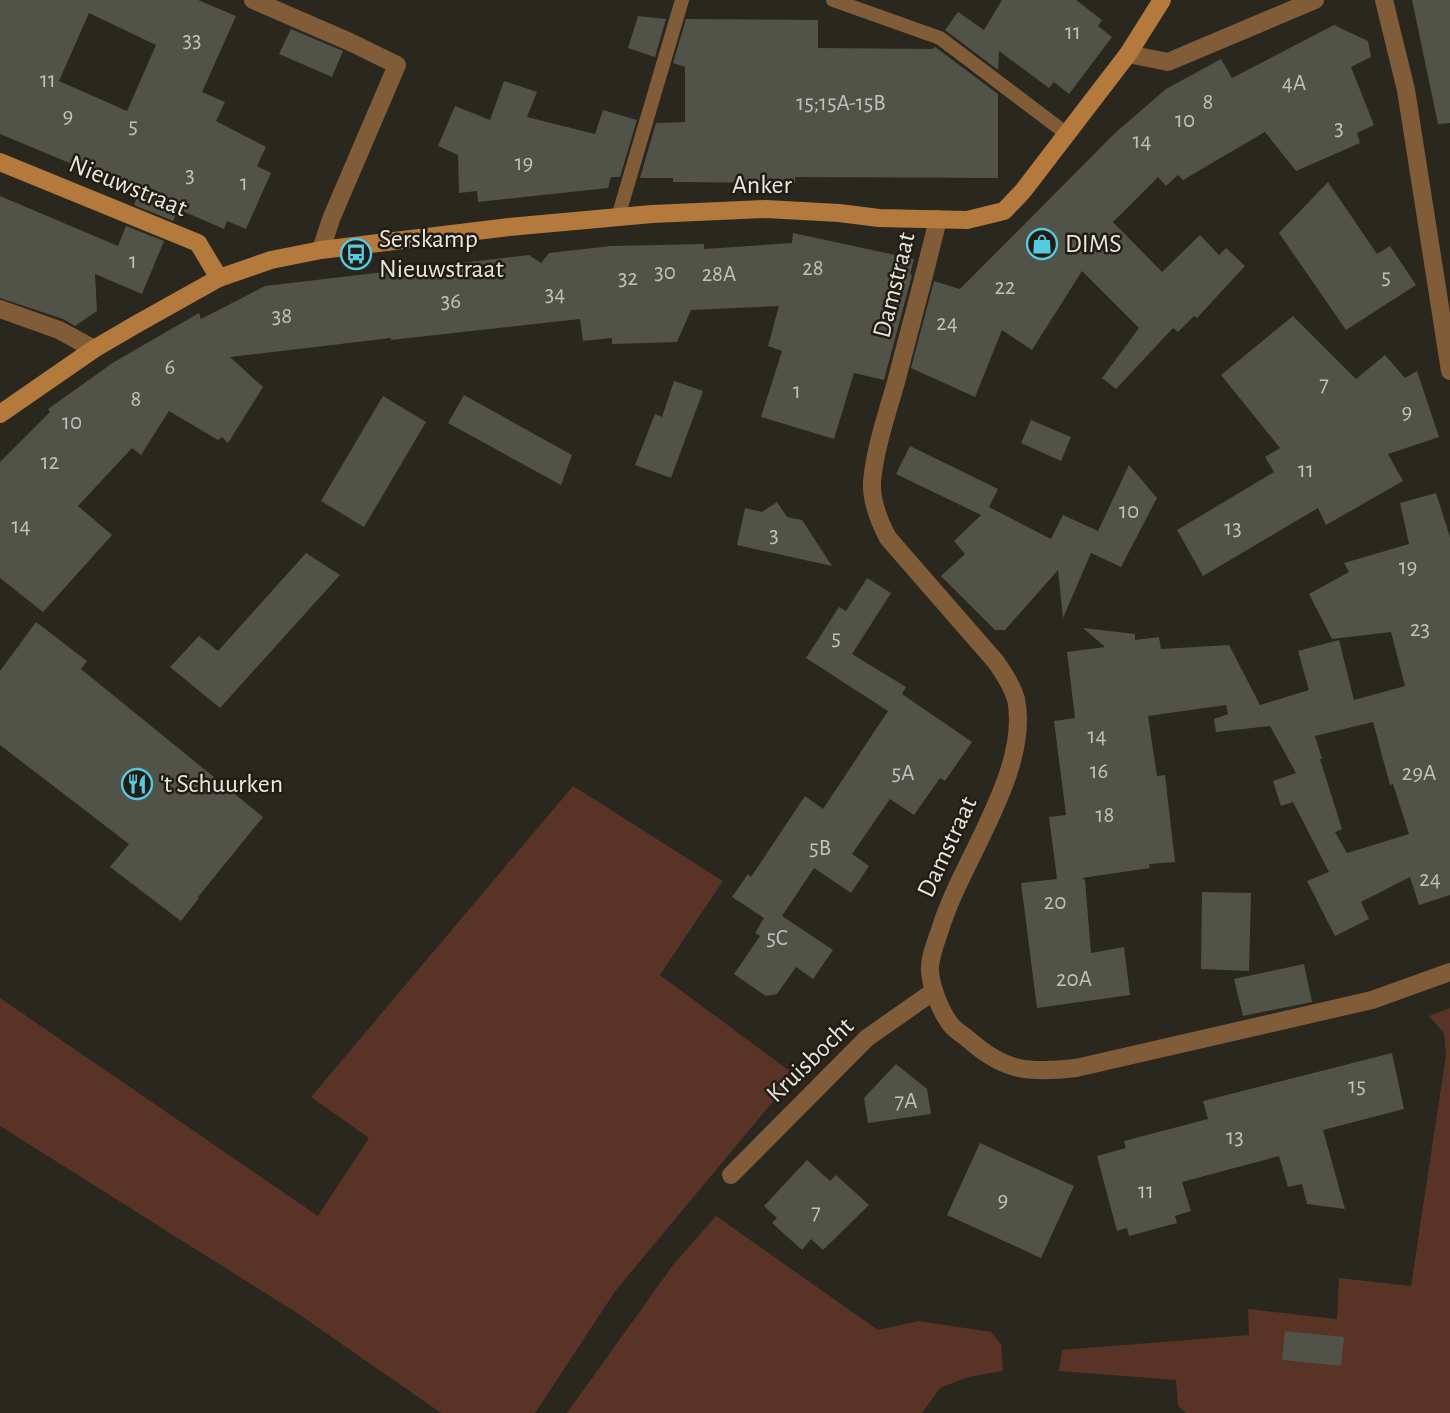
<svg xmlns="http://www.w3.org/2000/svg" width="1450" height="1413" viewBox="0 0 1450 1413" font-family="'Alegreya Sans',sans-serif">
  <style>
    .green { fill: #593326 }
    .building { fill: #515248; fill-rule: evenodd }
    .lines { fill: none; stroke-linecap: round; stroke-linejoin: round }
    .lane { stroke: #815c39; stroke-width: 14 }
    .street { stroke: #815c39; stroke-width: 18 }
    .secondary { stroke: #b4793d; stroke-width: 18 }
    .labels { text-anchor: middle; dominant-baseline: central; stroke-width: 5; stroke-linejoin: round; paint-order: stroke }
    .number-label { font-size: 23px; fill: #c2c1ba }
    .street-label { font-size: 26px; fill: #e8e6e0; stroke: #211d14 }
    .poi-label { font-size: 26px; fill: #e8e6e0; stroke: #211d14; text-anchor: start }
  </style>
  <rect width="100%" height="100%" fill="#2a271e"/>
  <!-- green -->
  <g class="green">
    <path d="M573 786 723 881 660 975 795 1075 616 1290 535 1413H441L300 1315 0 1126V998L318 1216 369 1138 311 1097Z"/>
    <path d="M1450 1008V1413H1186L1178 1406 1176 1380 1059 1371 1062 1350 1249 1335 1248 1309 1337 1319 1339 1278 1411 1286 1446 1055 1444 1033 1429 1016Z"/>
    <path d="M716 1216 878 1330 919 1321 991 1332 1001 1344 1003 1371 968 1377 940 1388 922 1413H567L673 1265Z"/>
  </g>
  <!-- building -->
  <g class="building">
    <path d="M0 0H198L236 16 202 92 225 102 216 121 266 147 257 166 271 173 246 229 227 221 224 229 178 209 173 221 134 205 139 192 0 134ZM89 13 156 45 127 111 59 81Z"/>
    <path d="M1002 0H1076L1102 20 1098 26 1112 37 1069 94 1054 82 1049 88 999 51 998 70 945 30 958 12 984 30Z"/>
    <path d="M1412 0H1450V123L1438 124Z"/>
    <path d="M638 16 666 19 655 57 628 48Z"/>
    <path d="M686 19 818 20V48L932 49 935 47 998 94V178L795 177V183L673 182V178H640L656 123 685 122V67L673 63Z"/>
    <path d="M1334 25 1368 41 1371 57 1351 67 1374 125 1357 133 1360 143 1296 171 1265 132 1183 180 1178 175 1166 186 1158 177 1113 222 1162 272 1200 235 1219 255 1226 248 1245 266 1197 318 1194 316 1178 332 1173 328 1116 389 1102 378 1139 328 1082 271 1032 350 1002 330 975 397 911 368 934 281 960 289 1115 133 1166 89 1221 59 1232 78Z"/>
    <path d="M291 29 343 51 332 77 279 54Z"/>
    <path d="M504 81 537 92 527 117 595 134 603 110 637 120 620 177H611L608 188 478 202 477 191 459 193 458 155 438 146 455 106 490 120Z"/>
    <path d="M1328 182 1377 254 1390 246 1416 285 1346 330 1279 233Z"/>
    <path d="M0 196 118 246 126 226 164 241 142 294 95 274 97 311 75 326 63 319 0 298Z"/>
    <path d="M793 233 914 259 910 274 912 275 884 380 854 373 834 439 761 417 782 351 768 346 779 306 691 310 677 342 612 344V338L583 341 580 319 391 340V338L230 357 263 387 228 443 222 437 218 440 169 411 141 455 132 448 78 506 112 535 43 612 0 578V462L50 412 48 409 114 362 199 313 201 319 265 286 529 255 541 263 549 253 611 246 704 244V249L792 243Z"/>
    <path d="M1293 316 1356 379 1385 355 1405 378 1417 371 1439 437 1388 454 1403 481 1326 525 1318 508 1203 576 1177 530 1274 472 1265 457 1280 448 1221 375Z"/>
    <path d="M674 381 703 391 671 478 635 465 655 414 662 417Z"/>
    <path d="M464 395 572 455 561 485 448 423Z"/>
    <path d="M383 396 426 422 364 527 321 501Z"/>
    <path d="M1031 420 1071 437 1061 461 1021 443Z"/>
    <path d="M910 446 998 489 989 507 1051 539 1063 515 1098 531 1129 465 1157 498 1121 567 1091 553 1063 618 1058 570 1005 630H995L941 576 965 554 954 541 981 515 896 474Z"/>
    <path d="M1436 493 1450 537V895L1419 905 1410 877 1361 902 1369 919 1335 936 1307 881 1329 872 1293 802 1281 806 1273 781 1296 773 1270 726 1216 732 1214 719 1228 714 1226 705 1148 716 1157 776 1165 775 1175 862 1149 864 1150 868 1082 878 1085 880 1091 953 1124 947 1130 995 1037 1008 1021 883 1057 879 1049 817 1066 815 1054 721 1075 718 1067 652 1105 647 1083 628 1135 634V640L1159 637 1161 649 1229 645 1260 705 1309 690 1298 651 1339 640 1354 700 1405 686 1391 632 1332 639 1309 594 1349 572 1344 563 1409 544 1400 503ZM1373 722 1390 785 1393 784 1409 834 1347 853 1335 832 1342 829 1320 759H1322L1315 736Z"/>
    <path d="M777 502 787 517 802 520 832 566 737 545 745 508 762 512Z"/>
    <path d="M306 553 340 575 220 708 170 667 199 636 218 651Z"/>
    <path d="M867 578 891 593 852 654 906 687 902 694 972 742 945 781 940 778 914 815 890 799 852 854 869 866 851 893 814 868 782 916 833 950 813 979 796 967 777 994 766 996 734 974 760 936 755 933 764 918 732 897 748 874 751 877 805 796 823 809 888 711 806 658 839 607 846 611Z"/>
    <path d="M36 622 87 661 81 669 263 817 198 897 199 898 181 921 110 867 129 844 0 745V671Z"/>
    <path d="M1202 892 1251 893 1249 971 1201 969Z"/>
    <path d="M1304 964 1312 1002 1243 1016 1234 979Z"/>
    <path d="M1392 1053 1404 1109 1323 1130 1345 1209 1307 1204 1302 1184 1288 1187 1279 1156 1182 1182 1191 1211 1175 1216 1177 1223 1129 1236 1127 1228 1117 1231 1097 1156 1126 1148 1124 1141 1208 1119 1203 1101Z"/>
    <path d="M896 1064 927 1089 931 1114 868 1123 864 1098Z"/>
    <path d="M980 1143 1074 1186 1041 1258 947 1215Z"/>
    <path d="M807 1160 830 1181 836 1175 869 1205 823 1250 811 1239 802 1250 772 1223 777 1218 764 1206Z"/>
    <path d="M1285 1331 1344 1337 1341 1366 1282 1360Z"/>
  </g>
  <g class="lines">
    <!-- lane -->
    <g class="lane">
      <path d="M833 0 940 38 1067 134"/>
      <path d="M618 217 682 0"/>
    </g>
    <!-- street -->
    <g class="street">
      <path d="M253 0 350 42 397 65 331 219 321 250"/>
      <path d="M1384 0 1406 90 1450 371"/>
      <path d="M1128 54 1168 62 1315 0"/>
      <path d="M938 219C925 274 910 328 896 382 887 414 875 448 872 482 871 502 879 521 888 538L996 662C1004 674 1012 685 1016 699 1031 771 960 862 940 930 936 942 929 958 930 971 931 988 941 1012 951 1025 955 1030 963 1035 968 1039 1005 1072 1028 1073 1076 1068L1372 1000 1450 972"/>
      <path d="M0 309 59 330 94 349"/>
      <path d="M731 1175 867 1038 934 991"/>
    </g>
    <!-- secondary -->
    <g class="secondary">
      <path d="M0 162 198 243 219 278"/>
      <path d="M0 414 94 349 135 325 219 278 271 260 321 250 509 227 652 214 766 209 839 213 879 218 967 220 1004 211 1023 191 1128 54 1162 0"/>
    </g>
  </g>
  <!-- icons -->
  <defs>
    <g id="shop-ring" transform="scale(1.575)"><circle r="9.5" fill="#211d14" stroke="#55cae0" stroke-width="1.5"/><path d="M-5-2.5h2.3a2.7 3.5 0 0 1 5.4 0H5L5.5 6h-11ZM-1.5-2.5h3a1.5 2.3 0 0 0-3 0Z" fill="#55cae0"/></g>
    <g id="bus-ring" transform="scale(1.575)"><circle r="9.5" fill="#211d14" stroke="#55cae0" stroke-width="1.5"/><path d="M-5-6H5V4H4V6H2V4H-2V6H-4V4H-5ZM-3.5-4V0h7V-4ZM-3.5 1.2v1.5H-2V1.2ZM2 1.2v1.5H3.5V1.2Z" fill="#55cae0"/></g>
    <g id="restaurant-ring" transform="scale(1.575)"><circle r="9.5" fill="#211d14" stroke="#55cae0" stroke-width="1.5"/><path d="M-5-6h1v4h1v-4h1v4h1v-4h1v5L-1.5 .5V6h-2V.5L-5-1ZM5-6V6H3V1.5H1.5Q1.5-4 5-6Z" fill="#55cae0"/></g>
  </defs>
  <g fill-rule="evenodd">
    <use href="#shop-ring" x="1042" y="244"/>
    <use href="#bus-ring" x="356" y="254"/>
    <use href="#restaurant-ring" x="137" y="784"/>
  </g>
  <g class="labels">
    <!-- number labels -->
    <g class="number-label">
      <text x="1073" y="32">11</text>
      <text x="192" y="40">33</text>
      <text x="48" y="80">11</text>
      <text x="1294" y="83">4A</text>
      <text x="1208" y="102">8</text>
      <text x="841" y="103">15;15A-15B</text>
      <text x="68" y="116">9</text>
      <text x="1185" y="120">10</text>
      <text x="133" y="126">5</text>
      <text x="1339" y="128">3</text>
      <text x="1142" y="141">14</text>
      <text x="524" y="163">19</text>
      <text x="190" y="175">3</text>
      <text x="244" y="183">1</text>
      <text x="133" y="261">1</text>
      <text x="813" y="268">28</text>
      <text x="665" y="272">30</text>
      <text x="719" y="274">28A</text>
      <text x="1386" y="277">5</text>
      <text x="628" y="278">32</text>
      <text x="1005" y="287">22</text>
      <text x="555" y="294">34</text>
      <text x="451" y="301">36</text>
      <text x="282" y="316">38</text>
      <text x="947" y="323">24</text>
      <text x="170" y="367">6</text>
      <text x="1324" y="384">7</text>
      <text x="797" y="391">1</text>
      <text x="136" y="399">8</text>
      <text x="1407" y="412">9</text>
      <text x="72" y="422">10</text>
      <text x="50" y="462">12</text>
      <text x="1306" y="470">11</text>
      <text x="1129" y="511">10</text>
      <text x="21" y="526">14</text>
      <text x="1233" y="528">13</text>
      <text x="774" y="535">3</text>
      <text x="1408" y="567">19</text>
      <text x="1420" y="629">23</text>
      <text x="836" y="638">5</text>
      <text x="1097" y="736">14</text>
      <text x="1099" y="771">16</text>
      <text x="903" y="773">5A</text>
      <text x="1419" y="773">29A</text>
      <text x="1105" y="815">18</text>
      <text x="820" y="848">5B</text>
      <text x="1430" y="879">24</text>
      <text x="1055" y="902">20</text>
      <text x="777" y="938">5C</text>
      <text x="1074" y="979">20A</text>
      <text x="1357" y="1086">15</text>
      <text x="906" y="1101">7A</text>
      <text x="1235" y="1137">13</text>
      <text x="1146" y="1191">11</text>
      <text x="1003" y="1200">9</text>
      <text x="816" y="1212">7</text>
    </g>
    <!-- street labels -->
    <g class="street-label">
      <text x="762" y="185">Anker</text>
      <text transform="translate(128 186) rotate(22)">Nieuwstraat</text>
      <text transform="translate(894 285) rotate(-76)">Damstraat</text>
      <text transform="translate(947 847) rotate(-65)">Damstraat</text>
      <text transform="translate(810 1060) rotate(-44)">Kruisbocht</text>
    </g>
    <!-- poi labels -->
    <g class="poi-label">
      <text x="379" y="239">Serskamp<tspan x="379" dy="30">Nieuwstraat</tspan></text>
      <text x="1065" y="244">DIMS</text>
      <text x="160" y="784">'t Schuurken</text>
    </g>
  </g>
</svg>
